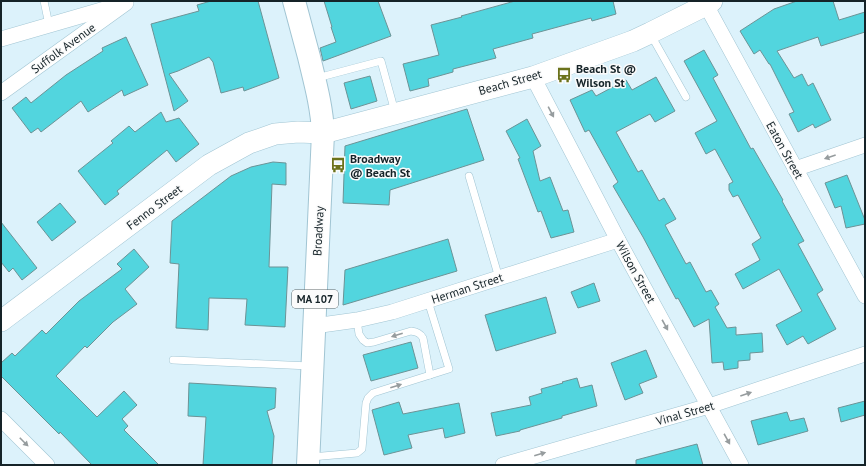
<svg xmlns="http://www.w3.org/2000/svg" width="866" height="466" viewBox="0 0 866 466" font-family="'PT Sans',sans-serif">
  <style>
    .building { fill: #52d5de; stroke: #6c9396 }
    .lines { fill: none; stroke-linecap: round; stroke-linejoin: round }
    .lane-casing { stroke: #a1c5d3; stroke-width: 8 }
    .street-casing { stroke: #a1c5d3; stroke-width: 16 }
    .secondary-casing { stroke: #a1c5d3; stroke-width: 22 }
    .primary-casing { stroke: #a1c5d3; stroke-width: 24 }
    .lane { stroke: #fff; stroke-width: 7 }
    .street { stroke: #fff; stroke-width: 15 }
    .secondary { stroke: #fff; stroke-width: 21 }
    .primary { stroke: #fff; stroke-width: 22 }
    .oneway { fill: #969c9e }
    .labels { text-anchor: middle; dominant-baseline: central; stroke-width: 3; stroke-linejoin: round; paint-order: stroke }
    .shield { fill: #fbfbfb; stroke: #5a6467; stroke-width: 1 }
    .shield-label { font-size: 11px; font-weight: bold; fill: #152328 }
    .street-label { font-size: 12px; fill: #152328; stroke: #fbfbfb }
    .poi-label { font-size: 12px; font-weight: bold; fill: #152328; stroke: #fbfbfb; text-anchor: start }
  </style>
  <rect width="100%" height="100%" fill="#dcf2fb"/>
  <!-- building -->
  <g class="building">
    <path d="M211 1H258L279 78 244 91 243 87 221 93 213 62 209 57 178 71 169 74 188 101 174 111 151 24 199 11 197 5Z"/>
    <path d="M324 1H378L391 36 323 61 320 48 336 42 331 27H332Z"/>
    <path d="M515 1H613L616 14 592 21 591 18 532 34 533 38 493 49 496 58 453 69V72L428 79 429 86 410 91 403 64 439 55 431 25 462 17 461 16Z"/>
    <path d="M797 1H833L839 20 865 12V32L821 46 818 37 777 51 794 78 802 74 808 86 813 83 831 120 815 128 813 124 798 132 789 114 794 112 770 64H769L760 50 754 54 740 31 774 9Z"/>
    <path d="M126 37 148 85 124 96 122 90 88 112 81 101 41 132 38 128 31 133 12 108 26 97 31 103 66 75 103 51 102 48Z"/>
    <path d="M704 50 718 75 713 78 751 149 753 148 783 200 782 201 804 241 798 244 823 290 817 294 836 329 808 344 803 336 787 345 776 325 802 311 779 269 743 289 735 274 760 260 752 244 761 238 738 195 733 197 729 190V184L733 182 715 149 706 154 695 133 717 121 684 61Z"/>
    <path d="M370 76 377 101 351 109 344 83Z"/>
    <path d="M656 77 675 111 655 122 650 114 616 132 638 172 642 170 659 201 664 198 676 219 665 225 686 264 690 262 706 292 711 290 719 304 715 307 727 328 736 327V335L762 333 763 352 750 353V360L738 361V368L724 370 723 362 712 363 709 319 694 327 678 298 676 299 643 237 613 186 618 182 589 130 585 132 570 100 592 90 596 96 626 80 632 90Z"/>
    <path d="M467 109 484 160 390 190 389 205 343 203 345 146Z"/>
    <path d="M161 112 166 122 179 118 199 144 176 162 167 150 117 191 119 194 105 205 78 171 113 143 111 141 129 126 135 132Z"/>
    <path d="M527 119 541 146 533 151 540 181 550 177 563 211 568 210 574 232 551 238 541 211 538 212 518 159 520 158 506 131Z"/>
    <path d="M273 162 286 163V185L272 184 269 267H288L285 327 245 325 247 299 209 298 208 330 176 328 179 264 170 263 172 221 231 176 251 167Z"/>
    <path d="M847 175 865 220V224L846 228 841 206 835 208 825 183Z"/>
    <path d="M60 203 76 222 52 241 37 222Z"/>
    <path d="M1 222 37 268 22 280 13 268 9 272 1 262Z"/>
    <path d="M448 239 457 271 343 305 345 270Z"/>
    <path d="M134 249 149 267 125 289 137 304 113 322 87 348 85 346 56 376 97 417 124 391 137 405 122 419 128 426 124 430 159 465H92L60 432 59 434 1 376V363L12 353 15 356 42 330 46 334 79 301 122 269 117 264Z"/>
    <path d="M594 283 600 301 578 308 571 292Z"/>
    <path d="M546 297 556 333 496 351 485 315Z"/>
    <path d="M411 342 418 368 371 381 363 355Z"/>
    <path d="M646 350 657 377 639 384 643 393 625 400 611 363Z"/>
    <path d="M577 378 580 388 592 385 597 406 562 416V418L520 430V431L496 436 491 413 531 405 529 397 542 393 541 389 563 383 562 382Z"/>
    <path d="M189 383 276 388 275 408 267 411 274 436 272 465H203L206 417 188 416Z"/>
    <path d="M865 401V415L841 422 838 408Z"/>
    <path d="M399 402 403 414 459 403 465 433 445 438 443 428 408 435 412 448 384 455 372 410Z"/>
    <path d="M787 412 790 421 804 418 808 431 758 445 751 421Z"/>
    <path d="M697 444 703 465H636V460Z"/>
  </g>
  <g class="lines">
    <!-- lane casing -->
    <g class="lane-casing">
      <g id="lane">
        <path d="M44 1 49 25"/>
        <path d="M651 35 686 97"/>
        <path d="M317 78 381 61 395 112"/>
        <path d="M469 176 499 278"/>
        <path d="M357 320 359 334 363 340 367 343 374 342 411 331C417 332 420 333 423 338L430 375"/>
        <path d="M173 360 310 366"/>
        <path d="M311 457 357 453 362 449 366 403 368 398 373 393 449 369 428 301"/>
      </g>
    </g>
    <!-- street casing -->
    <g class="street-casing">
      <g id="street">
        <path d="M706 5 865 296"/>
        <path d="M1 39 115 6"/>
        <path d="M533 77 618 240 741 465"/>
        <path d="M1 93 126 3"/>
        <path d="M795 169 865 145"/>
        <path d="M314 326 357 320 392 312 618 240"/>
        <path d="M1 419 47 465"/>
        <path d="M503 465 709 406 865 354"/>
      </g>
    </g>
    <!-- secondary casing -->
    <g class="secondary-casing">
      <path id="secondary" d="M1 321 209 165 249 143 275 134 298 132 323 133 533 77 633 41 650 33 706 5 712 1"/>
    </g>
    <!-- primary casing -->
    <g class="primary-casing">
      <path id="primary" d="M294 1C299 20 304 39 309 57 315 82 322 107 323 133L308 465"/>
    </g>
    <!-- lane -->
    <use href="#lane" class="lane"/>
    <!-- street -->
    <use href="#street" class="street"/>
    <!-- secondary -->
    <use href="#secondary" class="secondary"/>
    <!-- primary -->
    <use href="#primary" class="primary"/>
  </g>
  <!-- one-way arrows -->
  <defs><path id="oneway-solid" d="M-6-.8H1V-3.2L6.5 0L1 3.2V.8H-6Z"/></defs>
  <g class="oneway">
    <use href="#oneway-solid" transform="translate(551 112) rotate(62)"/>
    <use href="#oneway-solid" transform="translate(830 157) rotate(161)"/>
    <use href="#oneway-solid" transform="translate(665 325) rotate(61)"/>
    <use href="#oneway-solid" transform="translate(397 335) rotate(163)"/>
    <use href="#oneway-solid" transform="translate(396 386) rotate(-18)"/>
    <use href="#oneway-solid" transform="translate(746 394) rotate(-19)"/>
    <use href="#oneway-solid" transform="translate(727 439) rotate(61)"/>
    <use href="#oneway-solid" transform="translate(24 442) rotate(45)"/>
    <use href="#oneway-solid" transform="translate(540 454) rotate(-16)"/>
  </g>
  <!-- icons -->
  <defs>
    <g id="bus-bare" transform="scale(1.2)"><path d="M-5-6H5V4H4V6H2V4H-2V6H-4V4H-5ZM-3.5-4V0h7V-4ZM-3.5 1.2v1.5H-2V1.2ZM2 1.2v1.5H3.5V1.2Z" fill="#6b721b" stroke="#fbfbfb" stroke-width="2.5" paint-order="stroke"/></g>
  </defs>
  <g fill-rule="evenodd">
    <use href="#bus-bare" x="564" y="75"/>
    <use href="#bus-bare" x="338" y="165"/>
  </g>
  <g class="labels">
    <!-- shield labels -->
    <rect class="shield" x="292" y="290" width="46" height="18" rx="3"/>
    <g class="shield-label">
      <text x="315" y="299">MA 107</text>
    </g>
    <!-- street labels -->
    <g class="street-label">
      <text transform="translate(63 48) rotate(-36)">Suffolk Avenue</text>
      <text transform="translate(510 82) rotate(-16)">Beach Street</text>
      <text transform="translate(785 150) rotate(61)">Eaton Street</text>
      <text transform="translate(154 207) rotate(-37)">Fenno Street</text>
      <text transform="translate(318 231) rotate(-87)">Broadway</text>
      <text transform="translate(636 272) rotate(61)">Wilson Street</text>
      <text transform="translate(467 288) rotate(-18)">Herman Street</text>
      <text transform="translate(685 413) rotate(-16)">Vinal Street</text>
    </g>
    <!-- poi labels -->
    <g class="poi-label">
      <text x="576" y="68">Beach St @<tspan x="576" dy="14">Wilson St</tspan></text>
      <text x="350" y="158">Broadway<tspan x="350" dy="14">@ Beach St</tspan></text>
    </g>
  </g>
  <!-- border -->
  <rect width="866" height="466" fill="none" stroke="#152328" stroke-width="4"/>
</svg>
